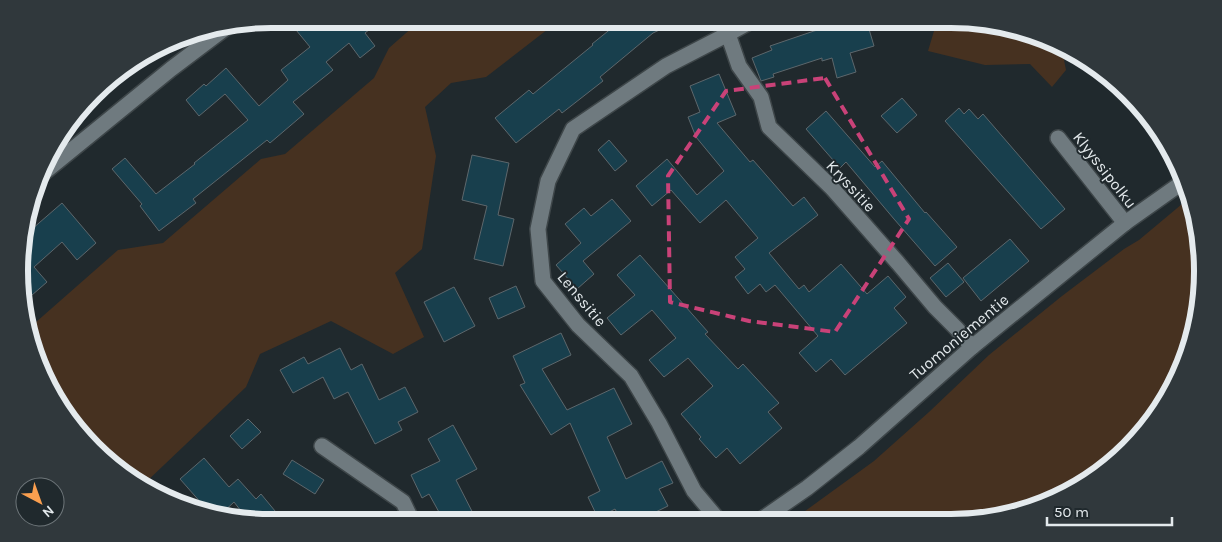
<svg xmlns="http://www.w3.org/2000/svg" width="1222" height="542" viewBox="0 0 1222 542" font-family="Karla,sans-serif">
  <style>
    .green { fill: #463120 }
    .building { fill: #183f4d; stroke: #5d676c }
    .lines { fill: none; stroke-linecap: round; stroke-linejoin: round }
    .street-casing { stroke: #3e4649; stroke-width: 18 }
    .street { stroke: #6f7a7f; stroke-width: 15 }
    .marked { fill: none; stroke: #c94278; stroke-width: 4; stroke-dasharray: 10 6; stroke-linejoin: round }
    .labels { text-anchor: middle; dominant-baseline: central; stroke-width: 4; stroke-linejoin: round; paint-order: stroke }
    .street-label { font-size: 16px; fill: #e4eaed; stroke: #20292d }
    .rim { fill: none; stroke: #e4eaed; stroke-width: 6 }
  </style>
  <rect width="100%" height="100%" fill="#20292d"/>
  <!-- green -->
  <g class="green">
    <path d="M422 19H561L486 77 451 83 425 107 436 156 422 249 395 273 424 337 393 354 331 321 260 354 246 387 144 484 105 461 52 397 27 330 118 250 163 243 261 159 285 154 374 78 389 48Z"/>
    <path d="M954 19 1032 32 1062 50 1066 70 1052 87 1030 64 985 65 928 51 934 31Z"/>
    <path d="M1188 199 1203 255 1190 352 1161 411 1117 461 1062 497 984 521 790 522 874 461 929 412 989 355 1062 296 1124 249 1139 240Z"/>
  </g>
  <!-- building -->
  <g class="building">
    <path d="M287 19H383L365 33 375 46 360 58 349 43 326 62 333 70 293 102 304 114 270 143 267 140 193 199 196 203 159 231 140 206 142 204 112 169 125 158 156 194 195 164 194 163 248 120 225 94 199 116 186 100 204 84 206 86 226 68 259 106 288 80 281 70 310 47Z"/>
    <path d="M623 19H683L653 33 600 77 603 81 562 113 559 109 516 143 495 118 529 90 533 94 593 45 592 44Z"/>
    <path d="M859 19H866L874 46 850 53 856 72 837 78 832 58 822 61V58L773 74 774 77 761 81 752 58 772 50 770 46 814 31Z"/>
    <path d="M719 74 736 115 717 123 750 162 753 160 793 206 804 197 818 215 769 253 799 289 804 285 809 292 841 264 867 294 888 276 906 297 894 308 907 323 845 375 831 359 816 372 799 353 818 336 775 285 766 292 760 284 748 294 735 277 745 269 735 257 758 238 726 200 700 223 671 190 652 206 636 186 667 159 697 195 724 171 696 137 688 117 700 112 690 86Z"/>
    <path d="M902 98 917 115 897 133 881 116Z"/>
    <path d="M959 108 964 114 969 109 978 119 983 114 1065 209 1041 229 945 121Z"/>
    <path d="M826 111 875 167 882 161 925 213 926 212 957 247 935 266 894 219 846 162 840 168 806 129Z"/>
    <path d="M609 140 627 161 615 171 598 150Z"/>
    <path d="M472 155 509 163 498 215 514 219 503 266 474 259 487 206 462 200Z"/>
    <path d="M612 199 631 221 583 261 594 274 577 289 556 265 581 243 565 224 584 208 591 216Z"/>
    <path d="M62 203 96 243 77 260 62 242 34 267 47 282 24 302V236Z"/>
    <path d="M1010 239 1029 261 981 301 963 278Z"/>
    <path d="M640 255 708 332 705 334 738 369 743 364 779 403 768 412 782 428 740 464 727 448 716 458 699 439 701 437 681 414 713 386 688 358 664 377 649 360 676 338 652 310 621 335 607 318 635 295 617 275Z"/>
    <path d="M948 263 964 282 946 297 930 278Z"/>
    <path d="M516 286 525 307 498 319 489 298Z"/>
    <path d="M454 287 475 326 444 342 424 302Z"/>
    <path d="M561 333 571 355 542 369 567 410 614 388 632 424 607 437 626 479 662 461 673 483 659 489 668 506 635 522H622L615 509 598 518 588 497 600 491 570 423 551 435 520 385 525 383 513 356Z"/>
    <path d="M340 348 351 370 362 364 379 400 405 387 418 412 398 422 402 430 375 444 348 392 334 399 323 377 293 393 280 370 304 357 308 364Z"/>
    <path d="M248 419 261 432 242 449 230 436Z"/>
    <path d="M453 425 477 469 456 480 478 523H445L429 494 422 498 411 475 440 461 428 439Z"/>
    <path d="M204 458 229 487 238 479 256 499 261 494 285 523H271L248 520 234 502 220 515 210 513 180 479Z"/>
    <path d="M292 460 324 480 315 494 283 474Z"/>
  </g>
  <g class="lines">
    <!-- street casing -->
    <g class="street-casing">
      <g id="street">
        <path d="M728 34 739 66 761 97 769 127 832 188 898 263 935 307 957 329 972 347"/>
        <path d="M1058 138 1125 223"/>
        <path d="M41 175 171 69 228 26"/>
        <path d="M322 446 403 502 413 523"/>
        <path d="M720 522 694 491 659 423 631 376 578 325 543 281 538 229 548 181 573 129 666 66 728 34 755 19"/>
        <path d="M758 522 807 488 859 447 972 347 1125 223 1183 182"/>
      </g>
    </g>
    <!-- street -->
    <use href="#street" class="street"/>
  </g>
  <!-- marked area -->
  <path class="marked" d="M825 78 909 219 835 332 749 321 670 302 668 176 726 91Z"/>
  <g class="labels">
    <!-- street labels -->
    <g class="street-label">
      <text transform="translate(1105 170) rotate(52)">Klyyssipolku</text>
      <text transform="translate(851 186) rotate(47)">Kryssitie</text>
      <text transform="translate(582 299) rotate(50)">Lenssitie</text>
      <text transform="translate(959 337) rotate(-40)">Tuomoniementie</text>
    </g>
  </g>
  <!-- crop -->
  <path d="M0 0H1222V542H0ZM271 28H951A243 243 0 0 1 1194 271V271A243 243 0 0 1 951 514H271A243 243 0 0 1 28 271V271A243 243 0 0 1 271 28Z" fill="#30383c" fill-rule="evenodd"/>
  <path class="rim" d="M271 28H951A243 243 0 0 1 1194 271V271A243 243 0 0 1 951 514H271A243 243 0 0 1 28 271V271A243 243 0 0 1 271 28Z"/>
  <!-- north arrow -->
  <g transform="translate(40 502) rotate(139)"><circle r="24" fill="#20292d" stroke="#6e767a"/>
  <path d="M0-4L9 19L0 12L-9 19Z" fill="#fa9f4f"/>
  <text y="-8" font-size="14" font-weight="bold" text-anchor="middle" fill="#e4eaed">N</text>
  </g>
  <!-- scale -->
  <path d="M1047 517v8h125v-8" fill="none" stroke="#e4eaed" stroke-width="2.5"/>
  <text x="1054" y="517" font-size="15" fill="#e4eaed" stroke="#20292d" stroke-width="4" paint-order="stroke">50 m</text>
</svg>
